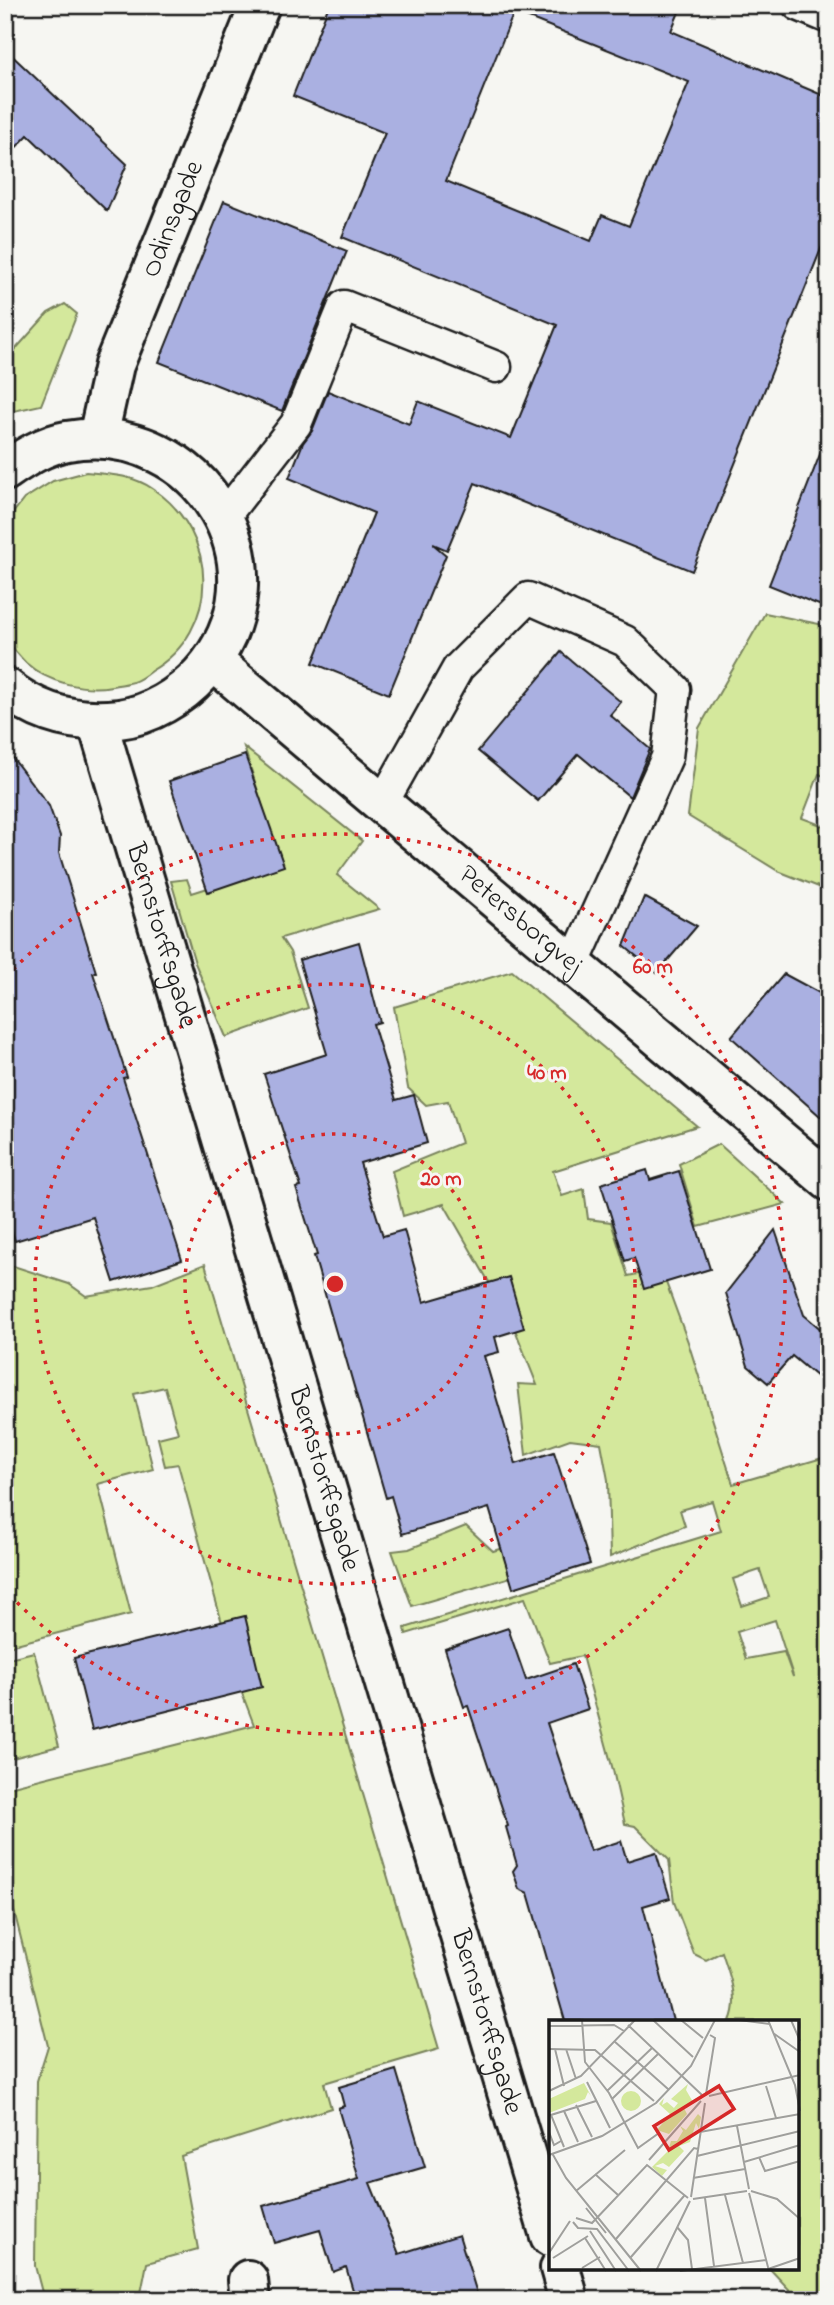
<svg xmlns="http://www.w3.org/2000/svg" width="834" height="2305" viewBox="0 0 834 2305" font-family="'Indie Flower',sans-serif">
  <style>
    .green { fill: #d4e89c; stroke: #78825c; stroke-width: 2; fill-rule: evenodd }
    .building { fill: #aab0e1; stroke: #1c1c1c; stroke-width: 2; fill-rule: evenodd }
    .lines { fill: none; stroke-linecap: round; stroke-linejoin: round }
    .service-casing { stroke: #1c1c1c; stroke-width: 35 }
    .minor-casing { stroke: #1c1c1c; stroke-width: 44 }
    .service { stroke: #f6f6f2; stroke-width: 30 }
    .minor { stroke: #f6f6f2; stroke-width: 38 }
    .ring { fill: none; stroke: #d62828; stroke-width: 3.5; stroke-dasharray: 3.5 7 }
    .labels { text-anchor: middle; dominant-baseline: central; stroke-width: 6; stroke-linejoin: round; paint-order: stroke }
    .street-label { font-size: 28px; fill: #1c1c1c; stroke: #f6f6f2 }
    .inset-road { fill: none; stroke: #9f9f9c; stroke-width: 2 }
    .view { fill: #d62828; fill-opacity: 0.15; stroke: #d62828; stroke-width: 3.5 }
    .inset-edge { fill: none; stroke: #1c1c1c; stroke-width: 3.5 }
    .centre { fill: #d62828; stroke: #f6f6f2; stroke-width: 3.5 }
    .ring-label { font-size: 21px; text-anchor: middle; font-weight: bold; fill: #d62828; stroke: #f6f6f2; stroke-width: 6; stroke-linejoin: round; paint-order: stroke }
  </style>
  <rect width="100%" height="100%" fill="#f6f6f2"/>
  <filter id="ink" filterUnits="userSpaceOnUse"><feTurbulence type="fractalNoise" baseFrequency=".0143" numOctaves="2"/><feDisplacementMap in="SourceGraphic" scale="14" xChannelSelector="R" yChannelSelector="G"/><feConvolveMatrix kernelMatrix="1 2 1 2 8 2 1 2 1" color-interpolation-filters="sRGB"/></filter>
  <g filter="url(#ink)">
    <!-- green -->
    <g class="green">
      <path d="M65 304 77 314 41 405 5 413V361L48 313Z"/>
      <path d="M86 472C109 474 133 475 153 489 219 533 222 630 151 671 146 675 139 680 133 682 126 684 118 685 112 686 84 691 48 683 26 663 19 656 12 647 5 639V523L24 499 53 481Z"/>
      <path d="M765 613 829 626V778L819 774 802 818 829 828V891L778 871 688 816 699 728Z"/>
      <path d="M244 747 362 841 337 875 379 909 281 938 290 952 308 1008 226 1037 195 963 171 881 187 879 192 893 277 866 272 836Z"/>
      <path d="M512 971 697 1126 553 1171 562 1196 584 1189 588 1219 611 1222 628 1276 661 1269 688 1342 733 1484 829 1456V2300H799L769 2268H797V2022L730 2021C740 1999 729 1974 722 1952L706 1960 694 1954 674 1902 669 1860 635 1826 625 1824 613 1770 582 1656 550 1663 525 1598 406 1634 405 1628 721 1531 712 1501 680 1510 685 1526 610 1557 608 1480 601 1443 570 1439 526 1455 518 1384 537 1385 512 1322 444 1204 403 1216 392 1171 461 1143 448 1101 426 1105 408 1088 394 1007ZM760 1570 769 1597 742 1606 733 1579ZM775 1620 793 1676V1677L784 1652 746 1659 737 1632Z"/>
      <path d="M719 1144 785 1204 698 1227 679 1164Z"/>
      <path d="M5 1248 7 1264 69 1284 86 1296 152 1285 205 1264 439 2049 324 2083 331 2108 181 2156 198 2249 147 2263 141 2293 105 2300H44L35 2266 37 2081 48 2046 5 1875V1788L254 1725 240 1688 178 1464 165 1466 158 1438 178 1433 165 1387 134 1394 153 1469 98 1484 131 1614 5 1647Z"/>
      <path d="M466 1526 493 1551 509 1546 518 1575 412 1606 392 1551 409 1549Z"/>
      <path d="M34 1652 59 1746 5 1760V1659Z"/>
    </g>
    <!-- building -->
    <g class="building">
      <path d="M329 5H682L671 31 829 98V229L692 571 475 483 447 550 433 544 446 555 389 694 313 663 374 513 289 478 303 443 312 431 328 391 409 424 418 401 511 438 557 325 342 237 385 133 293 96ZM514 12 689 82 629 226 602 215 591 241 446 181Z"/>
      <path d="M5 49 127 164 107 211 28 135 5 159Z"/>
      <path d="M224 201 347 251 282 411 159 362Z"/>
      <path d="M826 439 829 440V609L769 585Z"/>
      <path d="M561 652 621 702 610 715 650 749 630 797 578 754 538 801 478 751Z"/>
      <path d="M5 748 49 806 60 836 59 853 96 972 93 973 127 1077 123 1078 182 1260 114 1282 93 1217 15 1241 5 1209Z"/>
      <path d="M245 755 284 866 208 892 169 781Z"/>
      <path d="M644 897 697 926 657 973 624 946Z"/>
      <path d="M359 942 380 1022 373 1024 396 1100 414 1095 427 1143 360 1163 383 1236 404 1230 424 1302 509 1277 524 1328 495 1337 499 1352 484 1356 516 1464 554 1452 590 1564 513 1588 489 1508 402 1534 391 1496 386 1498 340 1338 338 1339 314 1256 317 1255 296 1188 301 1187 264 1074 327 1054 299 960Z"/>
      <path d="M784 974 829 998V1124L731 1037Z"/>
      <path d="M647 1170 650 1180 679 1171 710 1269 644 1289 634 1258 625 1261 601 1184Z"/>
      <path d="M775 1230 804 1315 829 1336V1387L792 1356 768 1383 748 1366 726 1293Z"/>
      <path d="M245 1616 262 1687 92 1730 74 1658Z"/>
      <path d="M508 1628 526 1680 573 1664 588 1709 547 1723 590 1851 621 1841 627 1861 656 1852 670 1898 643 1906 673 2021H565L528 1893 519 1889 513 1871 517 1865 506 1827 508 1826 468 1706 464 1707 445 1649Z"/>
      <path d="M396 2070 425 2167 370 2183 399 2254 459 2235 479 2300H356L346 2267 333 2272 320 2230 274 2243 263 2206 359 2179 338 2108 344 2106 339 2087Z"/>
    </g>
    <g class="lines">
      <!-- service casing -->
      <g class="service-casing">
        <g id="service">
          <path d="M798 5 829 18"/>
          <path d="M224 517 296 424 344 306 496 367"/>
          <path d="M382 804 458 668 528 598 625 641 675 689 667 757 573 965"/>
        </g>
      </g>
      <!-- minor casing -->
      <g class="minor-casing">
        <g id="minor">
          <path id="s1" d="M98 437 114 365 260 5"/>
          <path d="M5 471C24 458 44 445 67 441 201 418 293 571 201 674 180 697 150 715 119 719 77 724 38 714 5 687"/>
          <path id="s2" d="M213 661 829 1181"/>
          <path id="s3" d="M97 721 550 2236"/>
          <path d="M560 2268 569 2300"/>
          <path d="M248 2280 250 2300"/>
        </g>
      </g>
      <!-- service -->
      <use href="#service" class="service"/>
      <!-- minor -->
      <use href="#minor" class="minor"/>
    </g>
  </g>
  <!-- distance rings -->
  <g class="ring">
    <circle cx="335" cy="1284" r="150"/>
    <circle cx="335" cy="1284" r="300"/>
    <path d="M6 977A450 450 0 1 1 6 1591"/>
  </g>
  <g class="labels">
    <!-- street labels -->
    <g class="street-label">
      <text stroke="none"><textPath href="#s1" startOffset="231">Odinsgade</textPath></text>
      <text stroke="none"><textPath href="#s2" startOffset="402">Petersborgvej</textPath></text>
      <text stroke="none"><textPath href="#s3" startOffset="224">Bernstorffsgade</textPath></text>
      <text stroke="none"><textPath href="#s3" startOffset="791">Bernstorffsgade</textPath></text>
      <text stroke="none"><textPath href="#s3" startOffset="1358">Bernstorffsgade</textPath></text>
    </g>
  </g>
  <!-- overview -->
  <g transform="translate(549 2020)">
    <rect width="250" height="250" fill="#f6f6f2"/>
    <path d="M35 63 42 76 39 72 36 79 0 93V79ZM139 64 137 70 144 82 135 88 138 94 120 114 108 110 121 94 110 84 115 78 113 85 118 82 125 88 129 83 122 79ZM72 81a10 10 0 1 1 20 0a10 10 0 1 1-20 0ZM149 94 152 97 150 109 147 103 141 122 130 126 135 131 120 147 114 143 106 146 118 150 113 156 103 147 119 131 122 121H128L134 111 131 106 137 110Z" fill="#d4e89c"/>
    <path class="inset-road" d="M33 0 36 42 60 73 89 128 110 113M104 0 144 37M132 0 154 18M190 0 221 4M219 0 246 65 251 91M242 0 251 21M79 5 153 75M0 6 65 5 75 11M224 13 251 32M65 21 119 69M0 29 46 30 105 81M6 29 15 66M17 29 27 59M38 62 61 108M217 66 227 98M0 71 32 56 86 0M58 71 103 28M157 74 166 18 161 15M160 76 251 55M63 79 109 34M27 85 43 117M15 91 29 122M188 106 200 169M0 112 5 125 12 121M151 112 251 94M15 127 2 95 47 81M3 133 17 158 92 251M0 135 53 116 107 83 142 46 166 0M148 136 251 111M210 137 216 151 251 141M100 140 152 81M195 142 251 125M46 154 69 175M144 158 196 149M27 171 76 130M202 171 228 179 251 199M200 173 220 251M176 175 194 243M142 177 156 83M156 178 165 246M144 179 198 171M37 188 57 213M27 198 43 203 98 145 139 178M24 202 29 208 48 209 80 251M128 207 139 220 143 249M41 211 67 251M36 218 57 251M67 219 145 128 149 129M0 233 21 201M82 237 135 176M4 238 39 216M33 248 51 237M219 249 251 238M107 251 141 181M131 251 217 240"/>
    <path class="view" d="M170 66 185 89 120 130 105 106Z"/>
    <rect width="250" height="250" class="inset-edge"/>
  </g>
  <circle cx="335" cy="1284" r="10" class="centre"/>
  <g class="ring-label">
    <text x="653" y="973">60 m</text>
    <text x="547" y="1079">40 m</text>
    <text x="441" y="1185">20 m</text>
  </g>
  <!-- margin -->
  <rect width="834" height="2305" fill="none" stroke="#f6f6f2" stroke-width="28"/>
  <rect x="14" y="14" width="806" height="2277" fill="none" stroke="#1c1c1c" stroke-width="2.5" filter="url(#ink)"/>
</svg>
